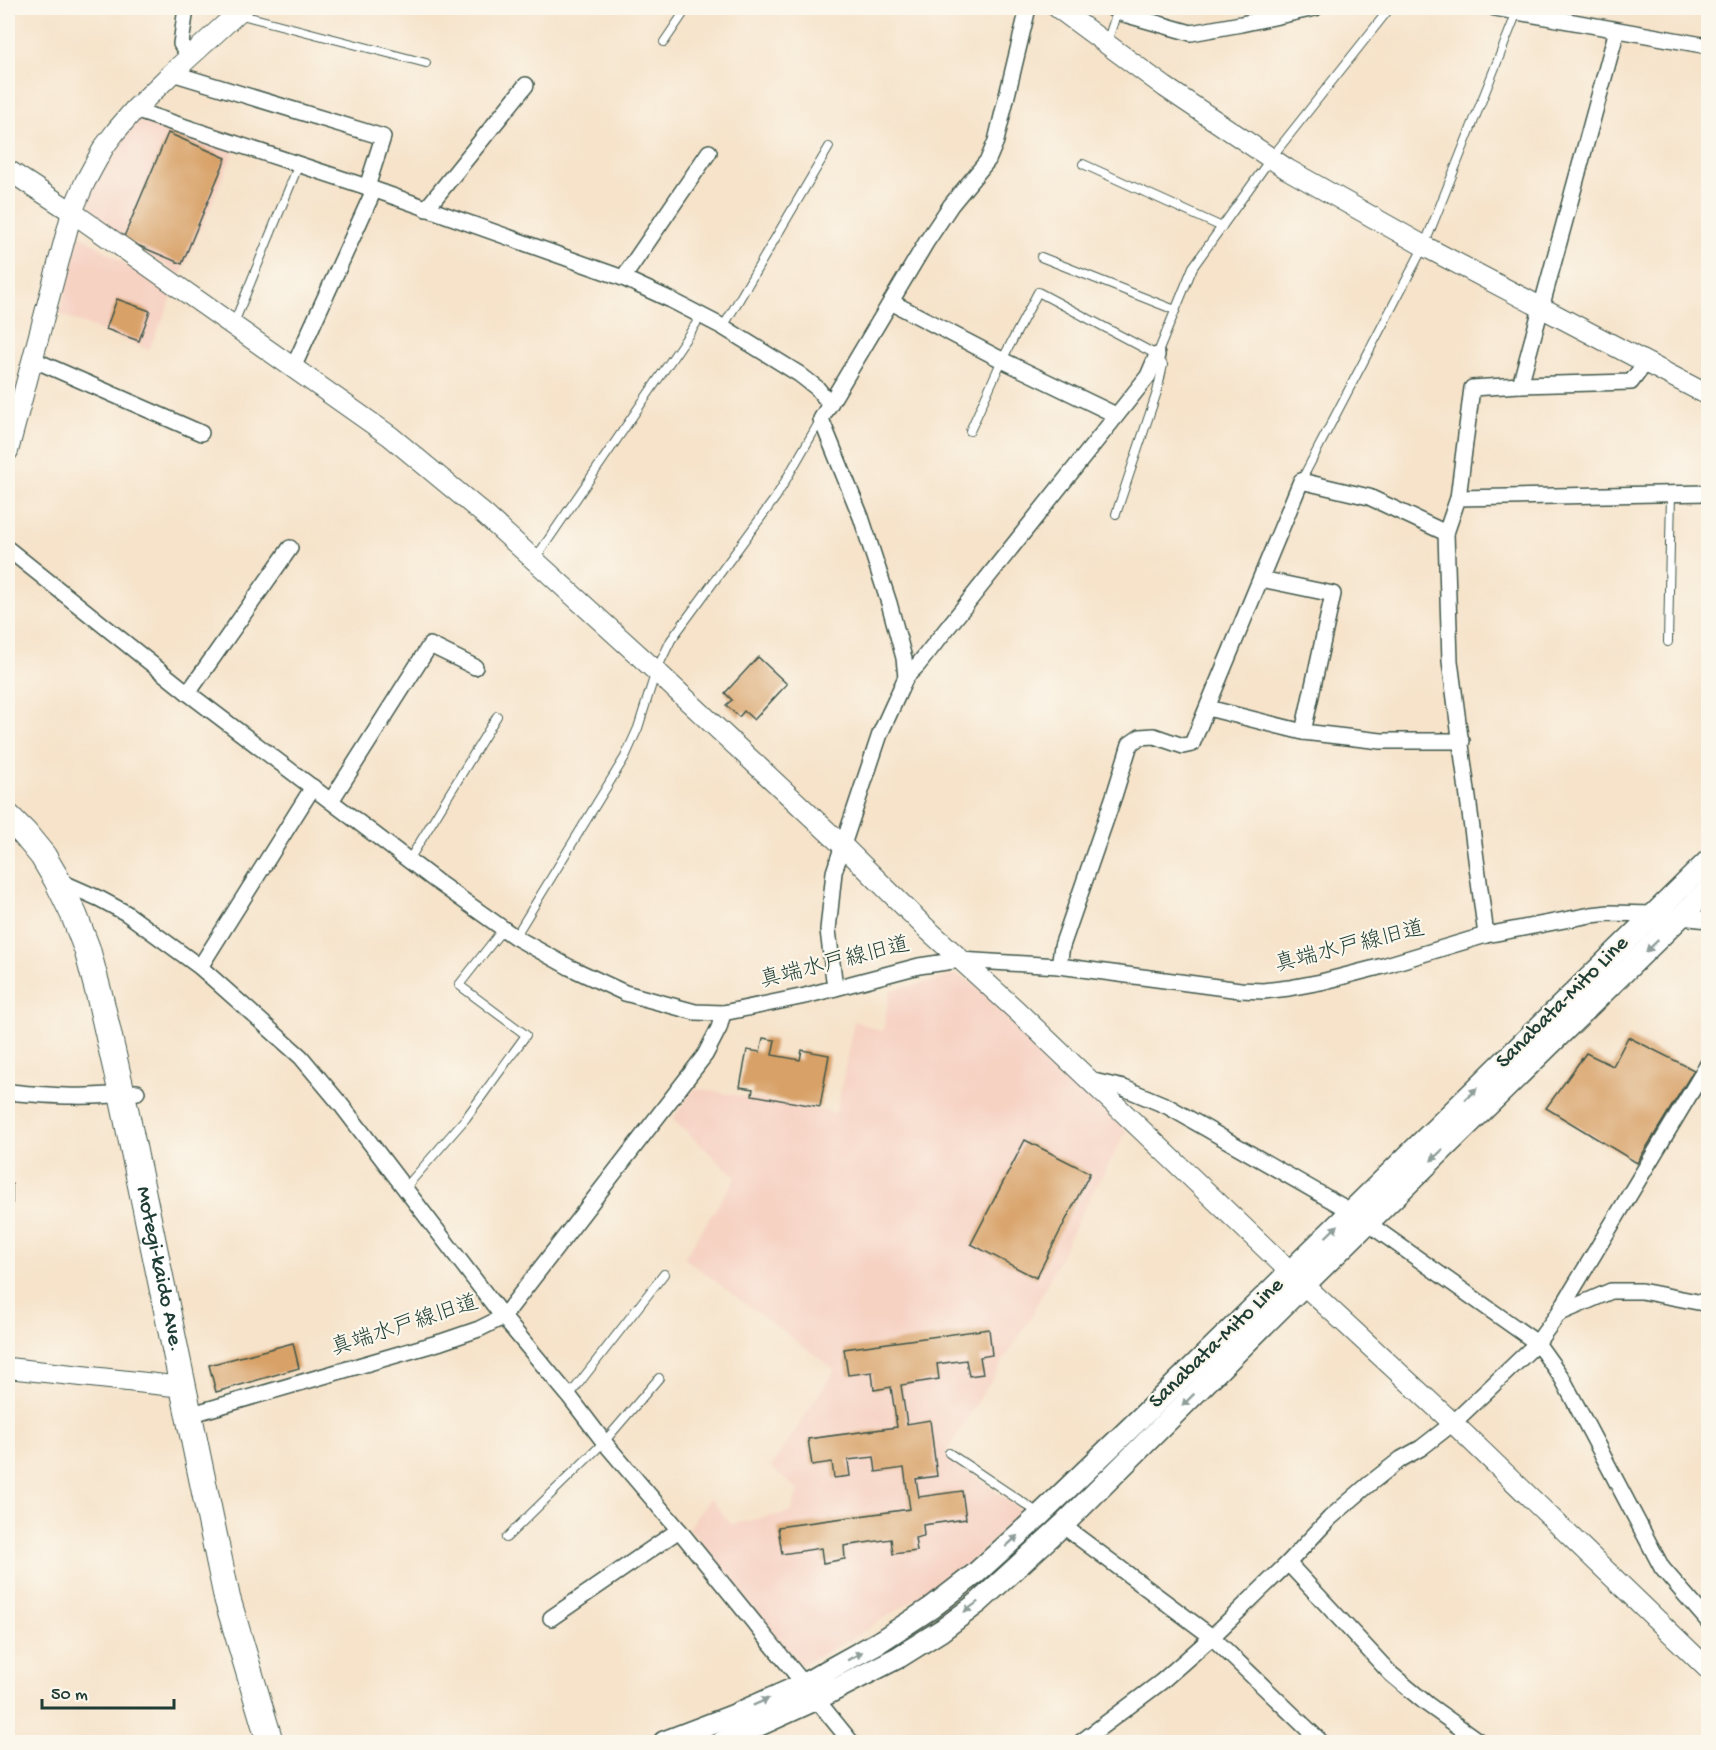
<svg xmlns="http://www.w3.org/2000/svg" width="1716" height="1750" viewBox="0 0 1716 1750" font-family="'Gochi Hand','Klee One',sans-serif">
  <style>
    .built { fill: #f6d2c3 }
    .building { fill: #d8a168 }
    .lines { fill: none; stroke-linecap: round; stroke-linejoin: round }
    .service-casing { stroke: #3f564a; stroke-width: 10 }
    .minor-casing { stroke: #3f564a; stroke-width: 18 }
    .tertiary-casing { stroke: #3f564a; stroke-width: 22 }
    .secondary-casing { stroke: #3f564a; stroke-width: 24 }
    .trunk-casing { stroke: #3f564a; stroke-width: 28 }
    .service { stroke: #fff; stroke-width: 8 }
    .minor { stroke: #fff; stroke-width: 15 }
    .tertiary { stroke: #fff; stroke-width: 20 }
    .secondary { stroke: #fff; stroke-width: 21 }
    .trunk { stroke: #fff; stroke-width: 26 }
    .oneway { fill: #8f9e9a }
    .labels { text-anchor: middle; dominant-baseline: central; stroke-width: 4.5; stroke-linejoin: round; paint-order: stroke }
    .street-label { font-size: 22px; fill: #1f3d34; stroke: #fbf7ec }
  </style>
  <rect width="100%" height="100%" fill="#fbf7ec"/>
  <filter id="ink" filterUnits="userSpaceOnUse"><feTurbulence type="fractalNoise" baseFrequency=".0167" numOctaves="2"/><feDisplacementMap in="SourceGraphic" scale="12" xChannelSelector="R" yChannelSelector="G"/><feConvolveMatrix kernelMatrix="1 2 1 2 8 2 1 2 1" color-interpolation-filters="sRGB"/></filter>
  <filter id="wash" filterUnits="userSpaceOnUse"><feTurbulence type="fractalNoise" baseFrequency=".008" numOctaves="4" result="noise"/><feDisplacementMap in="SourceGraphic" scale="24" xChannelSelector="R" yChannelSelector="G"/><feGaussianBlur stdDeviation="1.35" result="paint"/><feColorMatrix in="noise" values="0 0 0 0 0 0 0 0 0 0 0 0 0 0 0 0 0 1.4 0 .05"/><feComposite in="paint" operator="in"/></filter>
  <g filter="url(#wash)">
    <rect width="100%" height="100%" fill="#f6e3ca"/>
    <!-- built -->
    <g class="built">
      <path d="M137 118 234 151 181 275 102 227 82 212 98 175 122 135Z"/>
      <path d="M79 234 173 295 149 350 59 314Z"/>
      <path d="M955 974 976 984 1072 1074 1127 1131 1082 1212 1030 1319 945 1454 1023 1512 962 1570 846 1642 800 1666 689 1528 710 1498 731 1524 791 1512 798 1490 771 1467 835 1370 684 1258 736 1177 672 1119 695 1088 836 1113 854 1021 883 1032 890 990 936 981 944 977Z"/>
    </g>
    <g id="blocks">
      <!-- building -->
      <g class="building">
        <path d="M168 133 226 158 182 264 123 239Z"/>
        <path d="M117 299 150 311 139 341 106 329Z"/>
        <path d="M758 657 787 684 754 720 744 711 739 717 726 705 732 700 725 693Z"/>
        <path d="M1628 1037 1694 1070 1637 1163 1546 1108 1586 1053 1613 1066Z"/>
        <path d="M763 1038 775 1040 772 1055 800 1060 802 1050 829 1055 820 1107 752 1095 753 1089 740 1087 747 1050 760 1052Z"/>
        <path d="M1025 1140 1090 1173 1036 1278 971 1244Z"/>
        <path d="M989 1329 992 1355 980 1357 983 1374 969 1376 966 1360 937 1364 939 1379 901 1385 907 1424 930 1420 937 1476 916 1479 919 1497 962 1491 966 1519 923 1525 924 1536 915 1538 917 1551 893 1554 891 1539 844 1546 845 1559 823 1563 821 1548 782 1554 778 1527 910 1509 904 1468 876 1472 874 1457 848 1460 850 1476 834 1478 832 1462 812 1465 808 1439 897 1427 891 1387 874 1390 872 1372 848 1375 844 1349Z"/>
        <path d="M293 1343 299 1368 216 1392 209 1365Z"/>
      </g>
    </g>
  </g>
  <g filter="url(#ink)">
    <use href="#blocks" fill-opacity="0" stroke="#3f564a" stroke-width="1.5"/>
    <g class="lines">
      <!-- service casing -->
      <g class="service-casing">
        <g id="service">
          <path d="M238 14 426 63"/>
          <path d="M664 42 687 8"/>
          <path d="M1107 42 1117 12"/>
          <path d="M1083 164 1222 227"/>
          <path d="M1041 257 1175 310"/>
          <path d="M234 323 299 164"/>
          <path d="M723 327 829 147"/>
          <path d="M1157 355 1193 267 1271 158 1390 8"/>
          <path d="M970 431 1002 360 1038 292 1157 355 1163 365 1157 392 1116 514"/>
          <path d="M1301 481 1424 246 1517 12"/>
          <path d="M535 559 702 315"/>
          <path d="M1668 642 1671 493"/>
          <path d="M409 860 497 716"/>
          <path d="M515 937 625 757 638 728 656 671 671 640 776 497 821 419"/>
          <path d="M405 1188 466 1118 526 1035 459 985 503 929"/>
          <path d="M8 1207V1186"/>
          <path d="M569 1396 664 1274"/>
          <path d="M949 1453 1040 1514"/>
          <path d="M506 1538 604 1442 659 1378"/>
        </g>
      </g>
      <!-- minor casing -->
      <g class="minor-casing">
        <g id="minor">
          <path d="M186 8 181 44 190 58"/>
          <path d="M1112 8 1117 12 1191 33 1241 24 1315 8"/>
          <path d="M1495 8 1708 46"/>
          <path d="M172 73 383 137 367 187 623 278 671 300 723 327 799 374 817 388 830 404"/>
          <path d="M134 110 367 187"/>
          <path d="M426 209 526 85"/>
          <path d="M623 278 709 152"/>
          <path d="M891 302 1002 360 1116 415"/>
          <path d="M32 359 201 433"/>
          <path d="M293 368 374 190"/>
          <path d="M1520 385 1631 382 1646 362"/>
          <path d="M1458 498 1472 388 1520 385 1617 30"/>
          <path d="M8 549 188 693 436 881 515 937 569 967 625 993 695 1012 723 1013 805 996 919 966 960 960 1059 966 1240 990 1263 991 1289 988 1321 982 1383 966 1486 935 1591 915 1609 913 1654 914 1708 920"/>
          <path d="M1261 579 1333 594 1303 732"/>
          <path d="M906 677 904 658 889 603 861 517 821 419 927 241 951 205 988 160 996 141 1028 8"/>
          <path d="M188 693 290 548"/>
          <path d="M1208 708 1303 732 1381 741H1462"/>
          <path d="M331 801 430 645 475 667"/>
          <path d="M57 880 100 899 126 913 200 967 301 1057 342 1106 503 1317 569 1396 604 1442 679 1530 851 1742"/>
          <path d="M1486 935 1450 661 1446 533 1458 498 1708 493"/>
          <path d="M1059 966 1062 946 1114 796 1130 744 1140 737 1154 736 1183 746 1192 744 1301 481 1369 497 1446 533"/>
          <path d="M200 967 313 787"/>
          <path d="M835 988 828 930 834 872 880 734 906 677 917 666 1148 376 1157 355"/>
          <path d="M1089 1080 1124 1088 1167 1106 1352 1212 1537 1343 1562 1378 1662 1568 1708 1621"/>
          <path d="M8 1092C52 1096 92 1099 137 1092"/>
          <path d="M1558 1314 1708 1064"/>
          <path d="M189 1415 441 1342 479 1329 503 1317 705 1055 719 1028 723 1013"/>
          <path d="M1062 1525 1212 1637 1321 1742"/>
          <path d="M1288 1563 1391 1674 1427 1704 1480 1742"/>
          <path d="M551 1618 679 1530"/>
          <path d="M1081 1742 1161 1682 1212 1637 1288 1563 1330 1518 1368 1485 1401 1459 1421 1448 1453 1423 1537 1343 1558 1314 1611 1291H1641L1708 1304"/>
        </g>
      </g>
      <!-- tertiary casing -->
      <g class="tertiary-casing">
        <g id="tertiary">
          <path d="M1058 8 1165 87 1287 169 1424 246 1708 395"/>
          <path d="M8 170 72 212 390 436 485 515 656 671 842 845 927 929 1016 1010 1304 1285 1453 1423 1708 1669"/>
          <path d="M8 451 72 212 85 182 104 147 116 131 134 110 172 73 243 8"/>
          <path d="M8 1368 183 1387"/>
        </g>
      </g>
      <!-- secondary casing -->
      <g class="secondary-casing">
        <g id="secondary">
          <path d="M664 1742 732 1716 804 1684 832 1668 879 1642 931 1608 975 1574 1041 1514 1157 1402 1708 861"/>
          <path d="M722 1742 817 1699 899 1657 942 1630 979 1602 1065 1523 1288 1301 1708 890"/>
        </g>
      </g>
      <!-- trunk casing -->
      <g class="trunk-casing">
        <g id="trunk">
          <path id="s1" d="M8 817 25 834 43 856 57 880 74 915 87 949 100 998 122 1094 227 1598 270 1742"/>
        </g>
      </g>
      <!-- service -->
      <use href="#service" class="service"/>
      <!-- minor -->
      <use href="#minor" class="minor"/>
      <!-- tertiary -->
      <use href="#tertiary" class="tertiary"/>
      <!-- secondary -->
      <use href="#secondary" class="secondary"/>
      <!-- trunk -->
      <use href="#trunk" class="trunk"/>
    </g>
    <!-- one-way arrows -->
    <defs><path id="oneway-solid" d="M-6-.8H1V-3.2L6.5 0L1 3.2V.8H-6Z" transform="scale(1.5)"/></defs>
    <g class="oneway">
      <use href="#oneway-solid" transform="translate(1652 946) rotate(136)"/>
      <use href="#oneway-solid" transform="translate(1471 1094) rotate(-45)"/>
      <use href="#oneway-solid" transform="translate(1437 1155) rotate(136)"/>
      <use href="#oneway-solid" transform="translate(1332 1231) rotate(-44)"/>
      <use href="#oneway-solid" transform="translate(1188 1400) rotate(135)"/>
      <use href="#oneway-solid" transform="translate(1012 1541) rotate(-42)"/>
      <use href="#oneway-solid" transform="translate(971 1607) rotate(143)"/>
      <use href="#oneway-solid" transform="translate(855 1656) rotate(-29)"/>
      <use href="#oneway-solid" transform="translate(761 1702) rotate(-24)"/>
    </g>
  </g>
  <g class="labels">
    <!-- street labels -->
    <g class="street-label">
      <text transform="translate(1350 948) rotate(-14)">真端水戸線旧道</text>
      <text transform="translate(835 964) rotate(-14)">真端水戸線旧道</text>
      <text transform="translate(1563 1003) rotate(-45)">Sanabata-Mito Line</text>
      <text stroke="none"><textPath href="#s1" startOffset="484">Motegi-kaido Ave.</textPath></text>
      <text transform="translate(405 1327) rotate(-18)">真端水戸線旧道</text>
      <text transform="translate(1217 1344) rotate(-44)">Sanabata-Mito Line</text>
    </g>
  </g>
  <!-- margin -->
  <rect width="1716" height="1750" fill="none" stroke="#fbf7ec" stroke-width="30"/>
  <!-- scale -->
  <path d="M42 1699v9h132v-9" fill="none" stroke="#1f3d34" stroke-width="3"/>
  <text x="51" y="1699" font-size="18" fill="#1f3d34" stroke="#fbf7ec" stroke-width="4.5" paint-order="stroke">50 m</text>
</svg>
